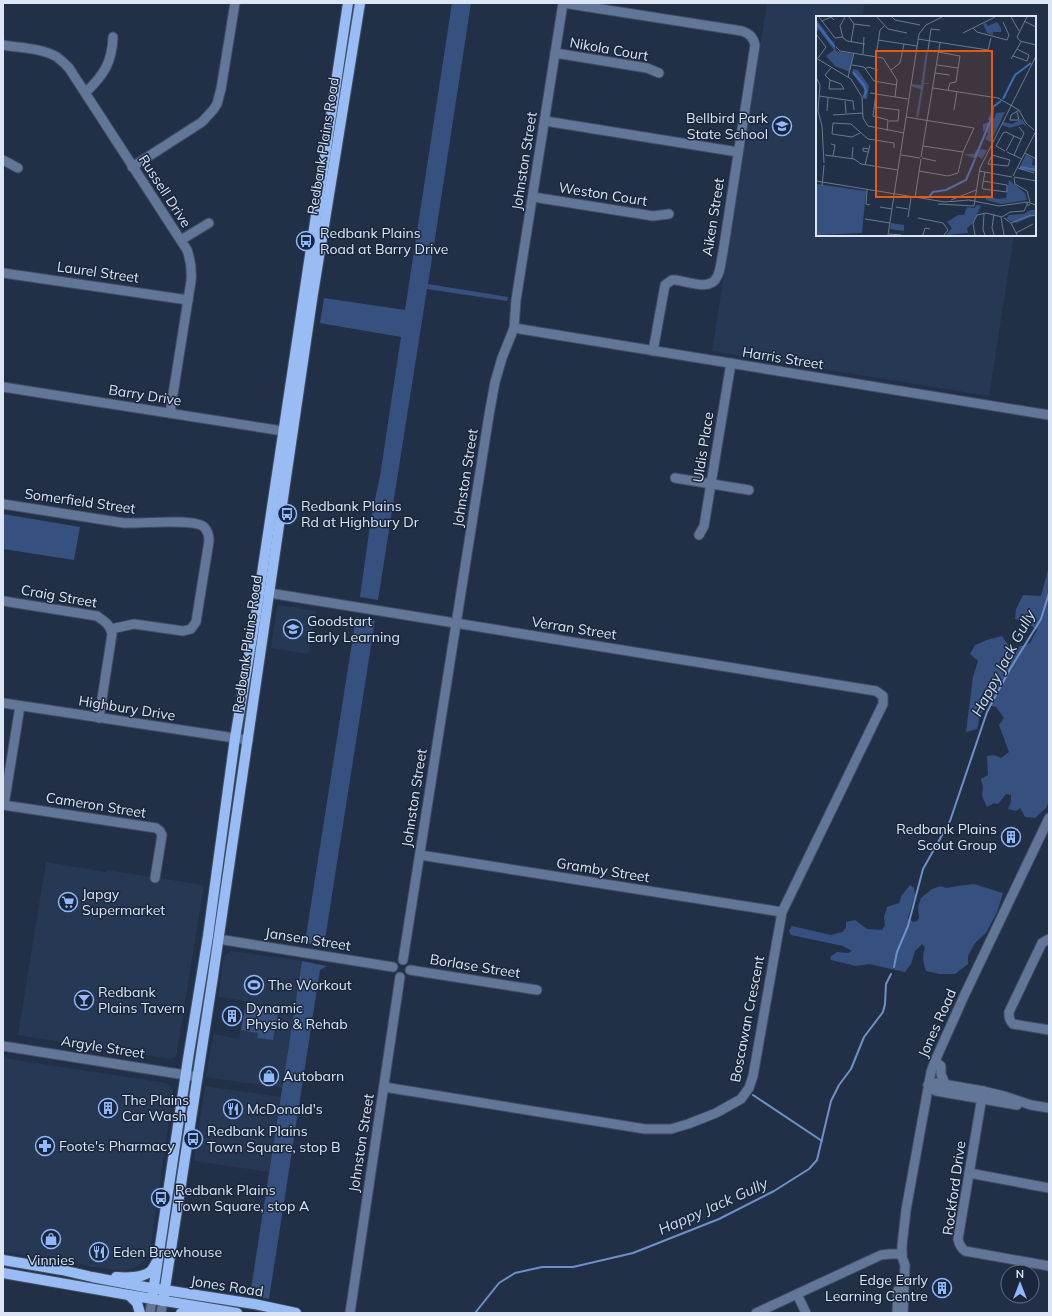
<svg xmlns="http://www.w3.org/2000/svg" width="1052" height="1316" viewBox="0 0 1052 1316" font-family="Mulish,sans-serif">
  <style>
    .built { fill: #273855 }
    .green { fill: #36517f }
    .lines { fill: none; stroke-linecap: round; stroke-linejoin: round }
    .stream { stroke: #6e90ca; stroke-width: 2 }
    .minor-casing { stroke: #404d63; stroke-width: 11 }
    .major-casing { stroke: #404d63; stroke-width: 12 }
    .minor { stroke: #627698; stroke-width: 9 }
    .major { stroke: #9abcf4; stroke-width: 10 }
    .labels { text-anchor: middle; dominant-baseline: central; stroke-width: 3; stroke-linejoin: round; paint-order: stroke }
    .street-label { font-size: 14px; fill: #dbe5f4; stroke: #19263c }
    .poi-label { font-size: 14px; fill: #dbe5f4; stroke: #19263c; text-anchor: start }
    .water-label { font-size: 15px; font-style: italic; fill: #cedbf0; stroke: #19263c }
    .inset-river { fill: none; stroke: #3f6cb8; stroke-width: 2 }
    .inset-road { fill: none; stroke: #6c788c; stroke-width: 1 }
    .view { fill: #e8590c; fill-opacity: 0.15; stroke: #e8590c; stroke-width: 2 }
    .inset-edge { fill: none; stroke: #dbe5f4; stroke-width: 2 }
  </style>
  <rect width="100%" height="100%" fill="#223047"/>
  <!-- built -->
  <g class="built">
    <path d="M767 3H865L862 17H817V235H1014L989 396 712 351Z"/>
    <path d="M279 605 316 611 309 654 271 648 277 607Z"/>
    <path d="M46 862 106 872V870L204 885 176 1057 171 1059 18 1035Z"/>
    <path d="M231 951 302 961 282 1088 206 1077 213 1034 239 1039 246 1001 218 997 224 956Z"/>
    <path d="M3 1058 166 1083 170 1086 173 1093 150 1250 144 1261 134 1268 121 1271 3 1252Z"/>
    <path d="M205 1086 280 1097 269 1172 194 1161Z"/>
  </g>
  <!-- green -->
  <g class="green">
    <path d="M452 3H471L428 284 508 297 507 301 427 289 378 600 360 597 371 518 380 476 401 337 320 323 324 298 405 310Z"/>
    <path d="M3 514 80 527 74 560 3 549Z"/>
    <path d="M1049 566V801L1046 808 1035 818 1025 817 1020 808 1016 811 1008 809 1011 802V795L1006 794 998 804 994 803 987 807 982 796 983 787 981 779 988 775 987 756 994 755 1001 758 1009 752 999 725 1004 718 996 707 988 705 980 715 977 729 966 732 973 677 978 661 970 654 975 645 987 640 1002 636C1011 651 1015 648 1030 643L1037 630 1029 624 1015 619 1016 609 1023 595 1041 596Z"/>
    <path d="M356 617 375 620 324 946 300 942 306 936Z"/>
    <path d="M974 884 1003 893 997 912 986 933 975 943 968 956V964L955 974H939L926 971C923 962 922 956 925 947L922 944 915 951 911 964 905 972 869 964 856 966 831 960 830 957 837 952 848 953 852 951 843 946 791 935 789 931 792 926 831 935 842 932 846 928V922L855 920 867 929 882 930 885 925 884 917 887 907 899 903 902 895 910 885 914 888 915 895 908 918 913 922 917 921 919 918 918 907 921 898 932 889 941 886 946 888 958 886Z"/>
    <path d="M302 961 327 966 320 970 269 1299 250 1295Z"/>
    <path d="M246 1004 279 1009 273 1040 257 1038 258 1033 241 1030Z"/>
  </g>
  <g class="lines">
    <!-- stream -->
    <g class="stream">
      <path d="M894 967 897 952 908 926 923 869 950 821 987 712 1010 669 1041 619 1049 593"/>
      <path d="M753 1095 822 1141"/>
      <path d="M475 1313 499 1283 515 1273 542 1267H573L633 1253 719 1219 774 1191 809 1169 817 1160 831 1101 839 1085 851 1069 864 1037 883 1012 885 1004 886 984 891 974"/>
    </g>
    <!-- minor casing -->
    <g class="minor-casing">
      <g id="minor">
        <path d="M563 3 742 31C750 34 753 37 755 45L723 252C721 260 721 270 717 277 711 291 688 282 676 280H672L665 285 653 351"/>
        <path d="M3 45C20 48 42 48 57 57 61 60 65 64 69 68L187 250C191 261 192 270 191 281L170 413"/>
        <path d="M555 53 647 68 659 73"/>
        <path d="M86 92C104 75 112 62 113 37"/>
        <path d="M545 121 738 152"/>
        <path d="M3 160 18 168"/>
        <path d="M132 167 202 122 213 110 217 104 221 89 235 3"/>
        <path d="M533 197 653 216 669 214"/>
        <path d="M181 240 209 223"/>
        <path d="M3 273 188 300"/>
        <path d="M514 328 1049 415"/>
        <path d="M3 387 283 431"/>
        <path d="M675 478 749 490"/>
        <path d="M3 504 124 523C140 524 194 518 204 527 208 531 209 536 209 541L196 622 191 629 183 631 134 624 111 629"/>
        <path d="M699 535 704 526 731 363"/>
        <path d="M263 592 876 691 883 696V704L782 912 753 1076 749 1088 741 1099 716 1113 688 1124 671 1129H645L384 1087"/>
        <path d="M3 601 97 616C104 621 110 624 112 634L99 718"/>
        <path d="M3 703 248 740"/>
        <path d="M3 805 156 828 160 831 162 835 155 878"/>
        <path d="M4 805 20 706"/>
        <path d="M420 855 782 912"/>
        <path d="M218 939 393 967"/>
        <path d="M1049 939 1042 943 1009 1012C1009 1017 1009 1020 1013 1024L1049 1030"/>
        <path d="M403 960 489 415 495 382 502 358 514 328 516 300 563 3"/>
        <path d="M410 970 537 990"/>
        <path d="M3 1046 198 1077"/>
        <path d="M935 1061 941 1066V1074L945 1084"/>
        <path d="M928 1085 937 1083 983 1091 1004 1096 1031 1105 1049 1108"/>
        <path d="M928 1085 936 1091 1017 1105"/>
        <path d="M983 1091 958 1239C959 1244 961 1248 965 1251L1049 1266"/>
        <path d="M969 1173 1049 1188"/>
        <path d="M797 1294 806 1313"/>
        <path d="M150 1313 152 1299"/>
        <path d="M161 1313 163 1301"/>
        <path d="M350 1313 400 977"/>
        <path d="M756 1313 881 1255 890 1254H902"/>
        <path d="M897 1313 898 1290"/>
        <path d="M903 1313 905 1265 902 1257V1246L906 1210 931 1072 935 1061 964 996 1049 818"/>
      </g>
    </g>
    <!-- major casing -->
    <g class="major-casing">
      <g id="major">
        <path d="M3 1260 62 1270 92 1277 145 1287 254 1304 296 1313"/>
        <path d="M3 1273 129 1295 237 1313"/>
        <path d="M116 1277C126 1278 143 1278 151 1271 153 1269 155 1265 156 1263"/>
        <path d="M129 1295 137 1303 140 1313"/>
        <path d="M152 1299 188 1059 208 936 235 738 255 620 348 3"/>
        <path d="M163 1301 212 983 312 300 360 3"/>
        <path d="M181 1313 198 1308"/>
      </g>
    </g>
    <!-- minor -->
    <use href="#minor" class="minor"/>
    <!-- major -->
    <use href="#major" class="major"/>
  </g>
  <!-- icons -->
  <defs>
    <g id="school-ring" transform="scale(1)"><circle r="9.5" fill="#19263c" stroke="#8fb8fd" stroke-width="1.5"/><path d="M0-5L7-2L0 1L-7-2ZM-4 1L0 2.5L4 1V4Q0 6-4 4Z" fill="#8fb8fd"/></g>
    <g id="bus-ring" transform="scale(1)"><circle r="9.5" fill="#19263c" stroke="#8fb8fd" stroke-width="1.5"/><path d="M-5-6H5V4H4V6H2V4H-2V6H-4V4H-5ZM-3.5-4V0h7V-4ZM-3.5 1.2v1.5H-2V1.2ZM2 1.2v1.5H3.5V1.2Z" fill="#8fb8fd"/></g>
    <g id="building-ring" transform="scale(1)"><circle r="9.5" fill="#19263c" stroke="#8fb8fd" stroke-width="1.5"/><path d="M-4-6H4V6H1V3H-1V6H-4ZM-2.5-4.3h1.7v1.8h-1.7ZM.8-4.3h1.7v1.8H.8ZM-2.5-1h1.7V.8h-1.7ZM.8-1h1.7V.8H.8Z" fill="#8fb8fd"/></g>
    <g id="supermarket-ring" transform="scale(1)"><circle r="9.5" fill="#19263c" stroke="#8fb8fd" stroke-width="1.5"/><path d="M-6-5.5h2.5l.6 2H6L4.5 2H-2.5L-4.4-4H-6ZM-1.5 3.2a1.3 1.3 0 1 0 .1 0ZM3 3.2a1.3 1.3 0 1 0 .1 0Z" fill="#8fb8fd"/></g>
    <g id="stadium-ring" transform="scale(1)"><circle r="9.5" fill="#19263c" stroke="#8fb8fd" stroke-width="1.5"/><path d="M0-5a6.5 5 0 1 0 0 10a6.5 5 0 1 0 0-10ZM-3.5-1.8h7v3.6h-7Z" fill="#8fb8fd"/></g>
    <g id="bar-ring" transform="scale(1)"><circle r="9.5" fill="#19263c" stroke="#8fb8fd" stroke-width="1.5"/><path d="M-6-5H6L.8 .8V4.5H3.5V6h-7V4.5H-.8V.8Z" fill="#8fb8fd"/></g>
    <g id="shop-ring" transform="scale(1)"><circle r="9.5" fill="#19263c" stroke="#8fb8fd" stroke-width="1.5"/><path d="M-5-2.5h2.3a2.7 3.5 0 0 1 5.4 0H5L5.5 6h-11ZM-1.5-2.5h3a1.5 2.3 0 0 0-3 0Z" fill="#8fb8fd"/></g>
    <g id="restaurant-ring" transform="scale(1)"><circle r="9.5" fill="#19263c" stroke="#8fb8fd" stroke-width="1.5"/><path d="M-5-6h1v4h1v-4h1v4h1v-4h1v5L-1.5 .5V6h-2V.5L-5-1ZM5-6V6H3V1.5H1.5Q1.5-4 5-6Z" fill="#8fb8fd"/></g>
    <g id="pharmacy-ring" transform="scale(1)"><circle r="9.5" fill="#19263c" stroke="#8fb8fd" stroke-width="1.5"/><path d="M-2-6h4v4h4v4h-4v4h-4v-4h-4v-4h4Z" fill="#8fb8fd"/></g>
  </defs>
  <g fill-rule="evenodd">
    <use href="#school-ring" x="782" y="126"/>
    <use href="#bus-ring" x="306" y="241"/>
    <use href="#bus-ring" x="287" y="514"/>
    <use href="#school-ring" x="293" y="629"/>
    <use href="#building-ring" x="1011" y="837"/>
    <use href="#supermarket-ring" x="68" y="902"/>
    <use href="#stadium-ring" x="254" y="985"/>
    <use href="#bar-ring" x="84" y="1000"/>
    <use href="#building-ring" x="232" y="1016"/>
    <use href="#shop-ring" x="269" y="1076"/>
    <use href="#building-ring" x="108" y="1108"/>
    <use href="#restaurant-ring" x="233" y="1109"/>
    <use href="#bus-ring" x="193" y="1139"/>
    <use href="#pharmacy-ring" x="45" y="1146"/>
    <use href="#bus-ring" x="161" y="1198"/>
    <use href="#shop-ring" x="51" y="1239"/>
    <use href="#restaurant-ring" x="99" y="1252"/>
    <use href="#building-ring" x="942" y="1288"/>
  </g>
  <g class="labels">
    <!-- street labels -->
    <g class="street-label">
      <text transform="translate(609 49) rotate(10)">Nikola Court</text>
      <text transform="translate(323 146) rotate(-81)">Redbank Plains Road</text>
      <text transform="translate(524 161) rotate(-81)">Johnston Street</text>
      <text transform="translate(165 191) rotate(57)">Russell Drive</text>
      <text transform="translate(603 194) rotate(9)">Weston Court</text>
      <text transform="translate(713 217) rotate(-81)">Aiken Street</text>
      <text transform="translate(98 272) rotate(8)">Laurel Street</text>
      <text transform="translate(783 358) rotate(9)">Harris Street</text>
      <text transform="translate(145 395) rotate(9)">Barry Drive</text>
      <text transform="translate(703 447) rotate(-81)">Uldis Place</text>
      <text transform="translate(465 478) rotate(-81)">Johnston Street</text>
      <text transform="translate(80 501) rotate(8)">Somerfield Street</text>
      <text transform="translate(59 596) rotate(10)">Craig Street</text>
      <text transform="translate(574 628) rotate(9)">Verran Street</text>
      <text transform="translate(247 644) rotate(-82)">Redbank Plains Road</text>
      <text transform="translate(127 708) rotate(9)">Highbury Drive</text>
      <text transform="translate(414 798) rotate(-81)">Johnston Street</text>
      <text transform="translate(96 805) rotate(9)">Cameron Street</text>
      <text transform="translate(603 870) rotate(9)">Gramby Street</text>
      <text transform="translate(308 939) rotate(9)">Jansen Street</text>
      <text transform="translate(475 966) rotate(9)">Borlase Street</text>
      <text transform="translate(747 1019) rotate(-79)">Boscawan Crescent</text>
      <text transform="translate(937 1023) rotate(-66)">Jones Road</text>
      <text transform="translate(103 1047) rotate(9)">Argyle Street</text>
      <text transform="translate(361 1143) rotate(-81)">Johnston Street</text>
      <text transform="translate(954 1188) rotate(-82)">Rockford Drive</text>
      <text transform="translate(227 1286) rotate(9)">Jones Road</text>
    </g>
    <!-- poi labels -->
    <g class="poi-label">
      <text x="768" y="118" text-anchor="end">Bellbird Park<tspan x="768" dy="16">State School</tspan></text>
      <text x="320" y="233">Redbank Plains<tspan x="320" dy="16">Road at Barry Drive</tspan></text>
      <text x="301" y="506">Redbank Plains<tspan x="301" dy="16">Rd at Highbury Dr</tspan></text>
      <text x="307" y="621">Goodstart<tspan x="307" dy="16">Early Learning</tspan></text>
      <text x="997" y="829" text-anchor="end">Redbank Plains<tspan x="997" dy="16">Scout Group</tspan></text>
      <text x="82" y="894">Japgy<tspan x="82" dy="16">Supermarket</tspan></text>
      <text x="268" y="985">The Workout</text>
      <text x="98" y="992">Redbank<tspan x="98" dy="16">Plains Tavern</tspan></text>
      <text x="246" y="1008">Dynamic<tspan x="246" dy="16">Physio &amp; Rehab</tspan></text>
      <text x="283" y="1076">Autobarn</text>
      <text x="122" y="1100">The Plains<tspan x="122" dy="16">Car Wash</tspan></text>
      <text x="247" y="1109">McDonald's</text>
      <text x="207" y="1131">Redbank Plains<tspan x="207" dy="16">Town Square, stop B</tspan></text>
      <text x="59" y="1146">Foote's Pharmacy</text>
      <text x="175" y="1190">Redbank Plains<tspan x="175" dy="16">Town Square, stop A</tspan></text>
      <text x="113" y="1252">Eden Brewhouse</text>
      <text x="51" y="1260" text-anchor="middle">Vinnies</text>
      <text x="928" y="1280" text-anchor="end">Edge Early<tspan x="928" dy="16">Learning Centre</tspan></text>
    </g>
    <!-- water labels -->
    <g class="water-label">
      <text transform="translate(1003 663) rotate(-62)">Happy Jack Gully</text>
      <text transform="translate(713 1206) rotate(-24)">Happy Jack Gully</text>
    </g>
  </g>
  <!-- overview -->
  <g transform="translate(816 16)">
    <rect width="220" height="220" fill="#223047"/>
    <path d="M0 3 10 16 12 15 10 17 17 26 20 24 18 26 20 35 37 38 34 56 19 50 10 40 18 34 3 14 0 16ZM181 6 185 12V16H177V19L171 17 167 8 170 7 172 10ZM110 35H112L108 67 116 68H108L102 102 100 101 105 73 96 71V68L105 69ZM37 53 42 54 53 70 51 83H47L48 73 36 57ZM177 93 178 103 180 97 189 96 175 126 169 123 172 118 170 113 167 116V108L174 106 172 103ZM206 103 211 111 207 108 194 112 186 109 187 106 196 108ZM161 133V137L163 133 171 134 166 143 162 140 160 143 148 138H158ZM210 138 217 143 216 149 220 150V156L203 153ZM193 164 209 177 211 184 185 188 170 184 169 179 182 183 190 182ZM0 168 50 175 46 217 0 219ZM161 189 165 190 156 208 151 212 152 217 130 219 136 212 131 206 142 199H148L151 191 158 192ZM214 194H220V199L200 207 190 203 193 199 208 198ZM75 207 88 209V215L74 213Z" fill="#36517f"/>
    <path class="inset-river" d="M0 7 19 31M37 56 48 69 50 75 48 81M187 83 199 59 215 47M159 142 176 101 177 91 185 85M204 151 220 154M112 182 117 176 130 174 150 164 159 143"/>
    <path class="inset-road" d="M3 1 19 22 26 21M29 1 24 10 27 22 31 25 49 28M33 1 38 8 35 26M61 1 72 13 91 17M76 1 79 4 104 9M195 1 203 15M211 1 201 21 204 25 220 29M6 5 15 1 18 4M208 5 220 11M38 8 54 10M157 12 161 16 191 24 193 19 187 6M147 17 179 1M0 18 10 31 2 42M102 23 172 34 175 22M62 24 101 30M20 31 24 35 67 42 81 64 79 81M112 34 115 13 124 14M122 36 144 40 140 66 134 67 132 74M47 38 48 21M60 40 64 14 68 10M197 40 211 45 213 39 201 33M0 42 35 63 46 81 47 102 52 110 88 117M195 43 205 26M36 49 48 51 58 65 81 69M121 49 142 52M49 53 52 51 62 54M75 54 84 47 88 28M119 57 134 59M0 61 4 69 2 95 6 110 8 147M32 61 38 37M14 64 13 73H28L25 68 14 64 9 59 15 52M117 72 182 82 203 94 210 107 218 114M54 77 92 83M60 78 57 100 72 104 71 115M3 80 37 85 38 94M29 85 30 97M59 91 83 94 82 105H73M138 94 141 75M11 95 12 82M201 96 203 104H194L195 99 203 94M17 99 47 97M90 101 158 112 147 136 142 157 132 160 103 155M44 117 36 121 16 118 17 107 35 108 52 123 78 127V132M15 128 19 129 17 140M107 130 147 136M189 135 180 130 187 117 190 116 198 120M190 135 198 120 205 123M52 136 47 135V132L53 133M191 136 206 143M209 137 220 143M9 139 38 143 45 148 82 154M85 139 104 142M176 139 194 144 192 150 172 148ZM198 139 208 117 203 111M105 141 124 27M106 142 120 145M36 143 37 131M49 149 54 129M202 152 218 157M163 155 196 161M197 160 220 115M198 161 220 165M198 162 199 168 211 175 214 186M0 165 129 186 153 184 183 190 211 186M167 165 191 169V176L167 173 166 172 169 156M6 170 8 149M51 174 50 188 54 189M78 179 103 18 110 9 126 1M99 182 105 143M135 184 160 174M122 188 158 190 164 152 220 40M214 189H211V186L220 189M64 191 76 193M80 191 92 193M168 198 167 214 169 219M178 198 176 212 178 219M92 201 95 182M185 201 188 219M102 202 127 207 132 214 128 219M188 202 195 207 201 219M49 203 74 207M195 207 215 199 220 200M200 217 217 208M73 218 85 219M72 219 78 179M107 219 109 212 114 213M159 219 157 207 161 199 170 197 186 201 194 196 208 195 211 189"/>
    <path class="view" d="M60 35H176V181H60Z"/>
    <rect width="220" height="220" class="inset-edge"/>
  </g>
  <!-- border -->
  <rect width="1052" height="1316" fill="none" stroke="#dbe5f4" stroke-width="8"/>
  <!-- north arrow -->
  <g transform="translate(1020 1284)"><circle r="19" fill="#19263c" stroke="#677286"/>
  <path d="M0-3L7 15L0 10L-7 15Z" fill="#8fb8fd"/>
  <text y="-6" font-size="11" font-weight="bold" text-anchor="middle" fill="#dbe5f4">N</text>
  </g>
</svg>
